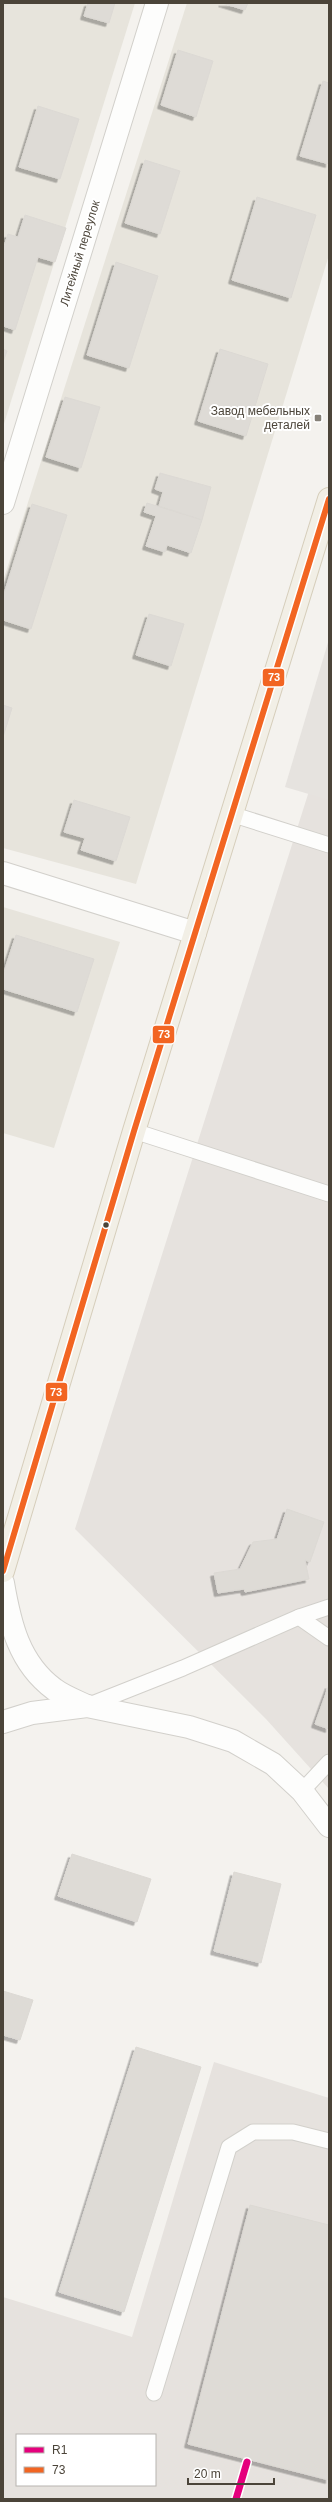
<svg xmlns="http://www.w3.org/2000/svg" width="332" height="2502" viewBox="0 0 332 2502" font-family="Helvetica,sans-serif">
  <style>
    .residential { fill: #e7e4dc }
    .industrial { fill: #e6e2de; fill-rule: evenodd }
    .parking { fill: #e6e3df }
    .building { fill: #dedbd6; stroke: #dcd9d4; filter: url(#shadow) }
    .lines { fill: none; stroke-linecap: round; stroke-linejoin: round }
    .lane-casing { stroke: #d2d0cb; stroke-width: 17 }
    .street-casing { stroke: #d2d0cb; stroke-width: 24 }
    .primary-casing { stroke: #d6cebb; stroke-width: 24 }
    .lane { stroke: #fdfdfc; stroke-width: 15 }
    .street { stroke: #fdfdfc; stroke-width: 22 }
    .primary { stroke: #f2efe6; stroke-width: 22 }
    .bus-1-casing { stroke: #fff; stroke-width: 9 }
    .bus-1 { stroke: #f26522; stroke-width: 6 }
    .rail-1-casing { stroke: #fff; stroke-width: 10 }
    .rail-1 { stroke: #e5007d; stroke-width: 7 }
    .poi-dot { fill: #868178; stroke: #fff; stroke-width: 1.5 }
    .bus-dot { fill: #4b4439; stroke: #fff; stroke-width: 1.5 }
    .labels { text-anchor: middle; dominant-baseline: central; stroke-width: 4; stroke-linejoin: round; paint-order: stroke }
    .street-label { font-size: 12px; fill: #4b4439; stroke: #fff }
    .poi-label { font-size: 12px; fill: #4b4439; stroke: #fff; text-anchor: end }
    .line-badge { stroke: #fff; stroke-width: 1.5 }
    .badge-label { font-size: 11px; text-anchor: middle; font-weight: bold; fill: #fff }
  </style>
  <defs>
    <filter id="shadow"><feDropShadow dx="-3.5" dy="3.5" stdDeviation="0" flood-color="#0004"/></filter>
  </defs>
  <rect width="100%" height="100%" fill="#f4f2ee"/>
  <!-- residential -->
  <g class="residential">
    <path d="M3 3H135L3 427Z"/>
    <path d="M187 3H329V255L136 884 3 848V581Z"/>
    <path d="M3 907 120 942 54 1148 3 1133Z"/>
  </g>
  <!-- industrial -->
  <g class="industrial">
    <path d="M329 728V1789L266 1719 75 1529Z"/>
    <path d="M214 2062 329 2098V2499H3V2297L132 2337ZM17 2435H155V2485H17Z"/>
  </g>
  <!-- parking -->
  <path class="parking" d="M329 639V800L285 787Z"/>
  <!-- building -->
  <g class="building">
    <path d="M88 3H115L109 23 84 16Z"/>
    <path d="M222 3H248L245 10Z"/>
    <path d="M178 50 213 61 196 117 161 105Z"/>
    <path d="M323 81 329 83V164L300 156Z"/>
    <path d="M38 106 79 119 60 179 19 167Z"/>
    <path d="M145 160 180 171 160 234 125 223Z"/>
    <path d="M257 197 316 215 291 298 232 280Z"/>
    <path d="M25 215 66 228 55 262 38 257 15 330 3 326V249L8 234 18 237Z"/>
    <path d="M116 262 158 276 129 368 87 355Z"/>
    <path d="M3 349 7 351 3 362Z"/>
    <path d="M220 349 268 364 246 436 198 421Z"/>
    <path d="M65 397 100 407 81 468 46 457Z"/>
    <path d="M160 473 211 487 202 520 159 506 163 492 155 489Z"/>
    <path d="M147 503 202 520 191 553 167 545 165 552 146 546 156 516 144 512Z"/>
    <path d="M32 504 67 515 31 629 3 620V597Z"/>
    <path d="M149 614 184 624 171 666 136 655Z"/>
    <path d="M3 705 12 708 3 737Z"/>
    <path d="M74 800 130 817 116 861 81 850 85 838 64 832Z"/>
    <path d="M16 935 94 959 77 1012 3 989V975Z"/>
    <path d="M287 1509 324 1522 310 1562 305 1560 309 1579 245 1592 244 1589 218 1593 214 1573 240 1569 253 1542 277 1539Z"/>
    <path d="M329 1685V1729L315 1724Z"/>
    <path d="M72 1854 151 1879 137 1922 58 1896Z"/>
    <path d="M234 1872 281 1884 261 1963 214 1951Z"/>
    <path d="M3 1991 33 2000 20 2040 3 2035Z"/>
    <path d="M136 2047 201 2067 124 2312 59 2292Z"/>
    <path d="M250 2205 329 2225V2480L188 2444Z"/>
  </g>
  <g class="lines">
    <!-- lane casing -->
    <g class="lane-casing">
      <g id="lane">
        <path d="M231 814 329 845"/>
        <path d="M134 1131 329 1194"/>
        <path d="M299 1617 329 1607"/>
        <path d="M87 1706 183 1668 299 1617 329 1638"/>
        <path d="M302 1791 329 1762"/>
        <path d="M154 2393 229 2147 253 2132H293L329 2141"/>
      </g>
    </g>
    <!-- street casing -->
    <g class="street-casing">
      <g id="street">
        <path d="M3 503 157 3"/>
        <path d="M3 873 195 933"/>
        <path d="M3 1583C10 1624 19 1663 54 1689 63 1696 76 1701 87 1706"/>
        <path d="M3 1722 32 1713 87 1706 189 1727 233 1741 273 1764 302 1791 329 1826"/>
      </g>
    </g>
    <!-- primary casing -->
    <g class="primary-casing">
      <path id="primary" d="M3 1571 134 1131 329 499"/>
    </g>
    <!-- lane -->
    <use href="#lane" class="lane"/>
    <!-- street -->
    <use href="#street" class="street"/>
    <!-- primary -->
    <use href="#primary" class="primary"/>
    <!-- bus-1 casing -->
    <g class="bus-1-casing">
      <path id="bus-1" d="M3 1571 134 1131 329 499"/>
    </g>
    <!-- bus-1 -->
    <use href="#bus-1" class="bus-1"/>
    <!-- rail-1 casing -->
    <g class="rail-1-casing">
      <path id="rail-1" d="M236 2499 247 2462"/>
    </g>
    <!-- rail-1 -->
    <use href="#rail-1" class="rail-1"/>
  </g>
  <!-- markers -->
  <rect class="poi-dot" x="314" y="414" width="8" height="8" rx="2"/>
  <circle class="bus-dot" cx="106" cy="1225" r="3.5"/>
  <g class="labels">
    <!-- street labels -->
    <g class="street-label">
      <text transform="translate(80 253) rotate(-73)">Литейный переулок</text>
    </g>
    <!-- poi labels -->
    <g class="poi-label">
      <text x="310" y="411">Завод мебельных<tspan x="310" dy="14">деталей</tspan></text>
    </g>
  </g>
  <g class="line-badge">
    <rect x="262" y="668" width="23" height="19" rx="4" fill="#f26522"/>
    <rect x="152" y="1025" width="23" height="19" rx="4" fill="#f26522"/>
    <rect x="45" y="1382" width="23" height="20" rx="4" fill="#f26522"/>
  </g>
  <g class="badge-label">
    <text x="274" y="681">73</text>
    <text x="164" y="1038">73</text>
    <text x="56" y="1396">73</text>
  </g>
  <!-- border -->
  <rect width="332" height="2502" fill="none" stroke="#4b4439" stroke-width="8"/>
  <!-- legend -->
  <rect x="16" y="2434" width="140" height="52" fill="#ffffff" stroke="#b7b4b0"/>
  <rect x="24" y="2447" width="20" height="6" fill="#e5007d" stroke="#b7b4b0"/>
  <text x="52" y="2454" font-size="12" fill="#4b4439">R1</text>
  <rect x="24" y="2467" width="20" height="6" fill="#f26522" stroke="#b7b4b0"/>
  <text x="52" y="2474" font-size="12" fill="#4b4439">73</text>
  <!-- scale -->
  <path d="M188 2478v6h86v-6" fill="none" stroke="#4b4439" stroke-width="2"/>
  <text x="194" y="2478" font-size="12" fill="#4b4439" stroke="#ffffff" stroke-width="3" paint-order="stroke">20 m</text>
</svg>
